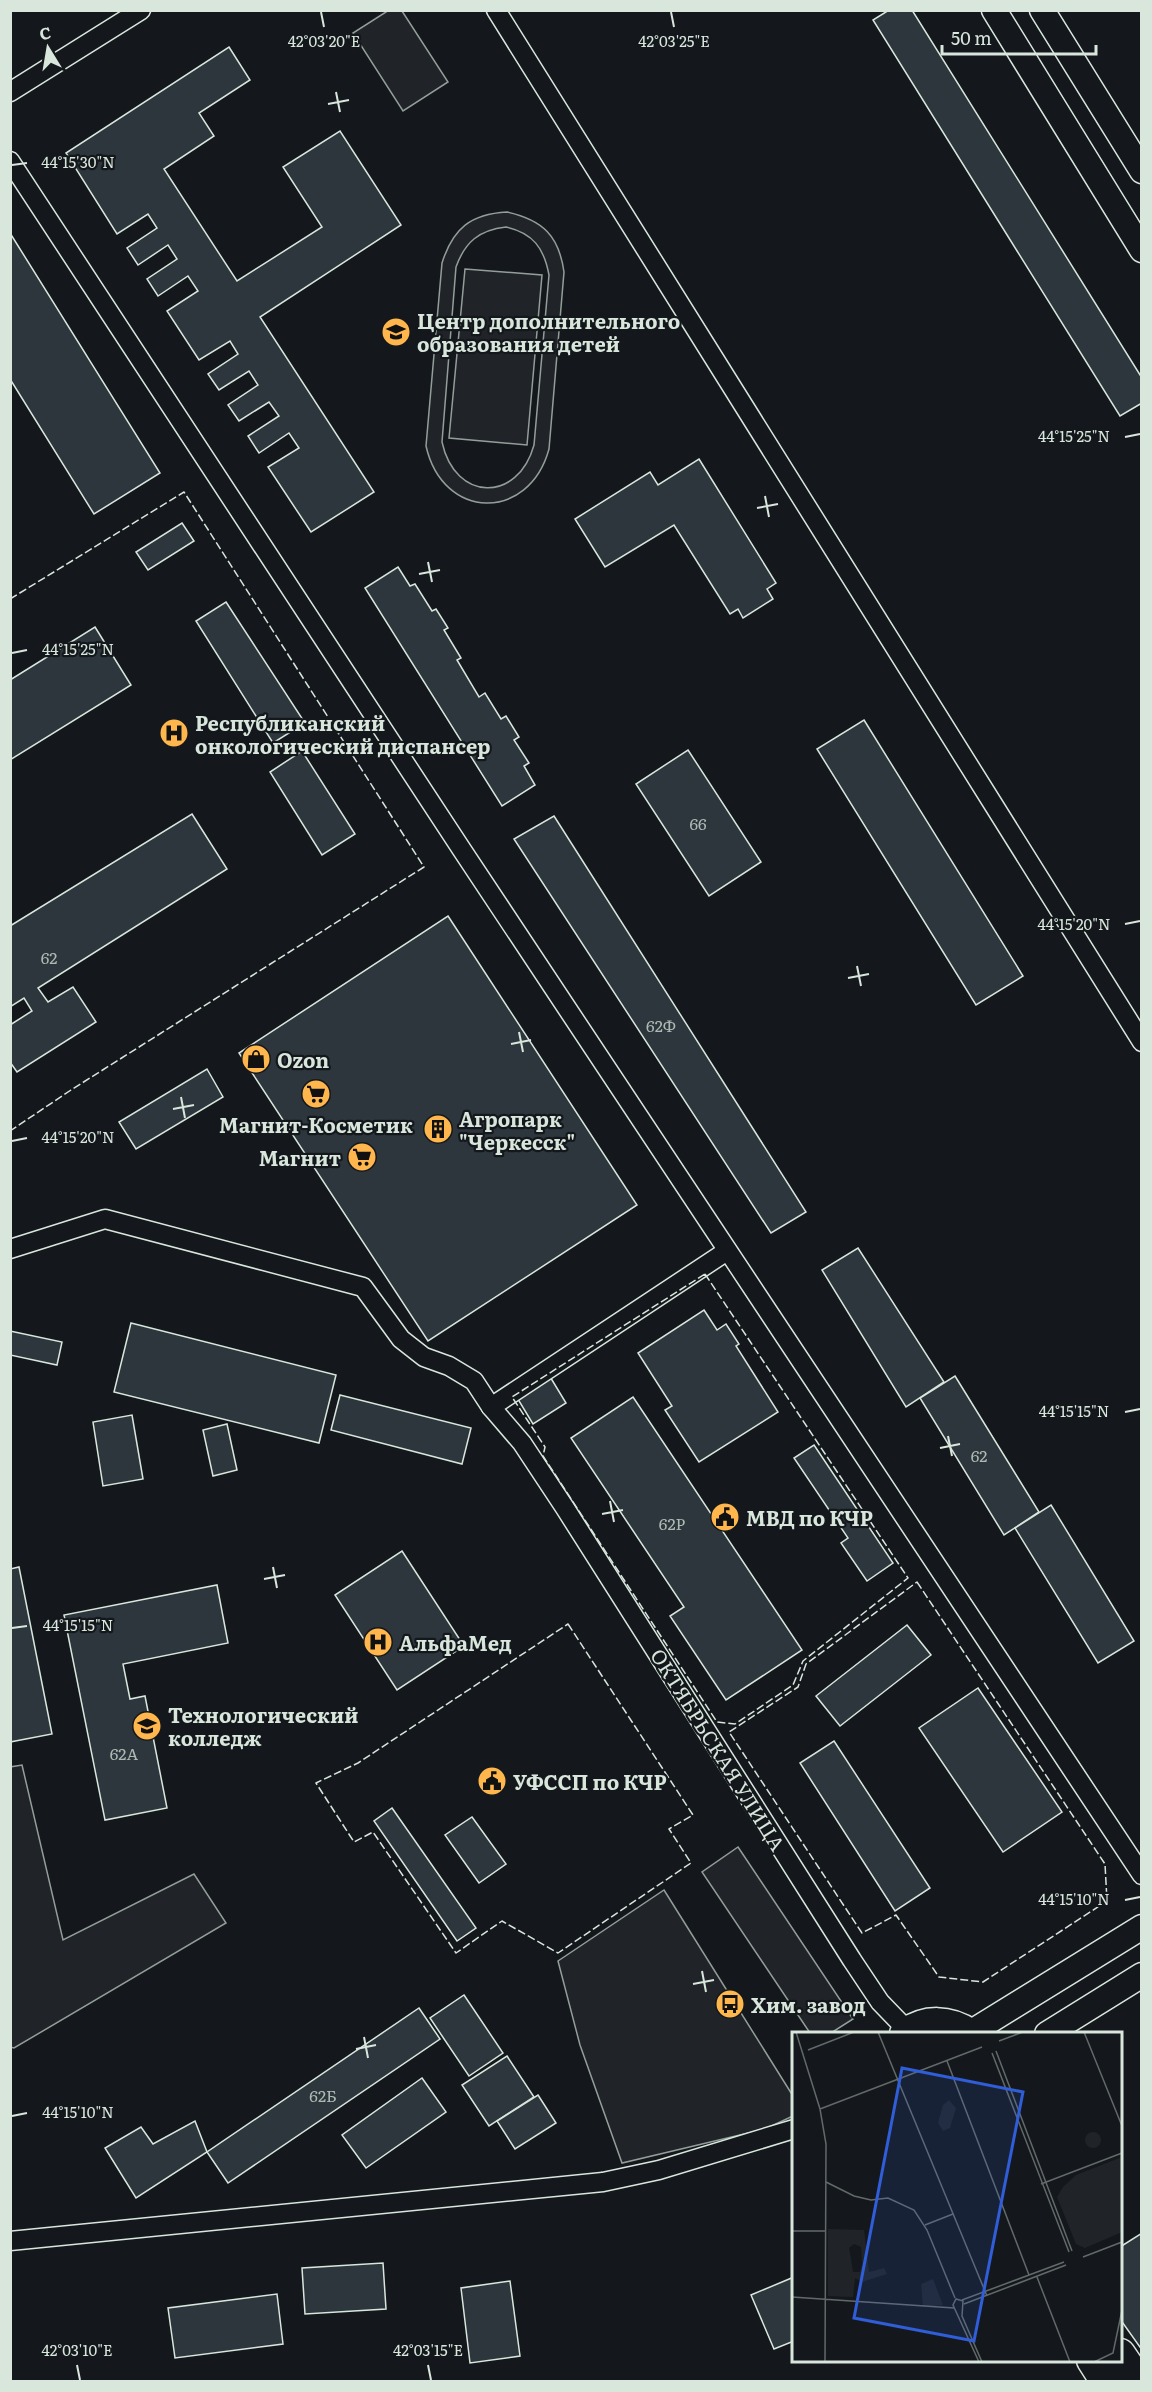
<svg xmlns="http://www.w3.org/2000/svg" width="1152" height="2392" viewBox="0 0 1152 2392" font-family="Literata,serif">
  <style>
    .green { fill: #202428; stroke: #939e99; stroke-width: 1.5; fill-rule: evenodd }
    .building { fill: #2c363c; stroke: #d8e6dc; stroke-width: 1.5 }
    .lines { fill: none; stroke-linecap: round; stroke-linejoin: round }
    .minor-casing { stroke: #d8e6dc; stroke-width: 21 }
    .tertiary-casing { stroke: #d8e6dc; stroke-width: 27 }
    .primary-casing { stroke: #d8e6dc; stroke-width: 33 }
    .minor { stroke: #14181c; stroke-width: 18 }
    .tertiary { stroke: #14181c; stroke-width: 24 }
    .primary { stroke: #14181c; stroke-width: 30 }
    .fence { stroke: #d8e6dc; stroke-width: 1.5; stroke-dasharray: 8 3; stroke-linecap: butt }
    .ticks { fill: none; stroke: #d8e6dc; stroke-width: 2 }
    .labels { text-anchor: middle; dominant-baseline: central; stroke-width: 4.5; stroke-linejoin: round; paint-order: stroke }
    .number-label { font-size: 16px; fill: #adbab4 }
    .poi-label { font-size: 20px; font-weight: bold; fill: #d8e6dc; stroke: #14181c; text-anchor: start }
    .street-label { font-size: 20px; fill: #d8e6dc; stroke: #14181c }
    .inset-road { fill: none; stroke: #626a69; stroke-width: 1.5 }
    .view { fill: #305dd8; fill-opacity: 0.15; stroke: #305dd8; stroke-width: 3 }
    .inset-edge { fill: none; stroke: #d8e6dc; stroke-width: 3 }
    .ticks-label { font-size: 15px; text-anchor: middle; fill: #d8e6dc; stroke: #14181c; stroke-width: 4.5; stroke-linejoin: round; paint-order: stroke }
  </style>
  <rect width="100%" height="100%" fill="#14181c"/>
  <!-- green -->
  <g class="green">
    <path d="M389 10 402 11 448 82 403 111 353 33Z"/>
    <path d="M507 212C543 220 559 236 564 272L549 449C529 522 443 521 426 446L442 263C453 228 471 214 507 212ZM506 227C533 233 544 248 549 275L534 445C518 503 455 502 442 442L456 267C465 242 479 230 506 227Z"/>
    <path d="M465 269 542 275 527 445 449 438Z"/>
    <path d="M22 1765 63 1940 194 1874 226 1923 14 2048 10 2047V1767Z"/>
    <path d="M738 1847 853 2019 831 2033H810L702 1872Z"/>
    <path d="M664 1890 793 2096V2116L765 2129 622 2163 580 2045 558 1961Z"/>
  </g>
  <!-- building -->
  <g class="building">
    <path d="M889 10H912L1142 378V403L1120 416 873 20Z"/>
    <path d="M229 47 250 80 199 113 214 136 164 169 237 281 322 227 283 167 340 131 401 225 260 317 374 492 311 532 268 467 299 448 289 433 259 453 248 436 279 416 269 402 239 421 228 405 258 385 249 371 219 390 208 374 238 354 230 341 199 360 167 311 198 291 188 276 158 296 147 279 177 259 168 245 138 265 127 248 157 228 148 214 117 234 66 153Z"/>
    <path d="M10 233 160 473 94 514 10 379Z"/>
    <path d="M699 459 776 583 767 589 773 599 743 618 738 609 730 614 674 525 605 567 575 519 650 472 658 485Z"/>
    <path d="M182 523 194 541 148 570 136 552Z"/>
    <path d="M398 567 410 586 415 584 432 611 436 609 448 628 444 630 461 658 457 660 479 697 485 693 501 719 506 716 519 737 514 740 529 763 524 766 535 785 502 806 365 588Z"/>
    <path d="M226 602 305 723 273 743 196 621Z"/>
    <path d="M95 627 131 685 10 760V680Z"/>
    <path d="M864 720 1023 976 976 1005 817 749Z"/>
    <path d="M688 750 761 862 709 896 636 784Z"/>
    <path d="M302 751 355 834 322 855 270 772Z"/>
    <path d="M192 814 227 869 38 988 48 1002 73 987 96 1022 17 1072 10 1062V1025L32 1011 24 998 10 1007V926Z"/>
    <path d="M554 816 806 1212 771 1233 514 839Z"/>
    <path d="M448 916 637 1205 428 1341 239 1053Z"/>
    <path d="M207 1069 223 1097 136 1149 119 1122Z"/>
    <path d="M858 1248 944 1382 906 1407 822 1270Z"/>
    <path d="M704 1310 717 1330 726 1324 739 1344 736 1346 778 1412 699 1462 665 1410 672 1406 638 1353Z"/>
    <path d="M131 1323 336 1375 319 1443 114 1392Z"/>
    <path d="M10 1331 62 1342 57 1365 10 1355Z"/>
    <path d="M549 1375 566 1403 533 1424 516 1396Z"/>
    <path d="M955 1376 1039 1512 1004 1535 920 1398Z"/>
    <path d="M340 1395 471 1428 462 1464 331 1430Z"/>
    <path d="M633 1397 802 1650 726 1700 670 1616 684 1607 571 1438Z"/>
    <path d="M132 1415 143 1479 103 1486 93 1422Z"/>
    <path d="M227 1424 237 1470 213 1476 203 1430Z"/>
    <path d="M814 1445 893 1563 867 1581 841 1543 848 1538 794 1458Z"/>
    <path d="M1051 1505 1134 1641 1098 1663 1015 1528Z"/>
    <path d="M402 1551 464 1646 397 1690 335 1595Z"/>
    <path d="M19 1567 52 1734 10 1742V1569Z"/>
    <path d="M217 1585 228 1643 123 1664 130 1699 145 1696 167 1808 105 1820 64 1615Z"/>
    <path d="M907 1625 931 1655 840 1726 816 1696Z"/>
    <path d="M978 1688 1062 1812 1003 1852 919 1728Z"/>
    <path d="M834 1741 930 1888 895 1911 800 1763Z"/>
    <path d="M392 1808 476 1928 457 1941 374 1821Z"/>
    <path d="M472 1817 506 1864 479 1883 445 1835Z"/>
    <path d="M464 1995 503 2053 469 2076 430 2018Z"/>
    <path d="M419 2008 440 2039 228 2183 207 2152Z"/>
    <path d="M507 2056 534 2097 489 2126 462 2085Z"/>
    <path d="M422 2078 446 2112 366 2168 342 2135Z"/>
    <path d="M538 2095 556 2123 515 2149 497 2121Z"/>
    <path d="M195 2121 207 2152 136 2198 105 2148 141 2127 153 2144Z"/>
    <path d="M1142 2233V2350L1120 2319V2247Z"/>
    <path d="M383 2263 386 2309 305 2314 302 2268Z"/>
    <path d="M794 2277V2341L774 2349 751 2295Z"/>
    <path d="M510 2281 520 2356 470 2363 461 2288Z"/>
    <path d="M277 2294 283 2344 175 2358 168 2308Z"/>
  </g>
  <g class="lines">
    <!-- minor casing -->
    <g class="minor-casing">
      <g id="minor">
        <path d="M496 10 1142 1042"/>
        <path d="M10 92 141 10"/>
        <path d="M10 161 462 850 1142 1875"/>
        <path d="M10 1249 105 1219 363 1287 401 1339 424 1357 449 1366 474 1381 491 1407 522 1443 565 1508 852 1960 880 2002 908 2031"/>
        <path d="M491 1407 727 1251"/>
        <path d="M10 2241 603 2182 659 2170 794 2129"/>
      </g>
    </g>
    <!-- tertiary casing -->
    <g class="tertiary-casing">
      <g id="tertiary">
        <path d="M994 10 1142 250"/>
        <path d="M1042 10 1142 171"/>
        <path d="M970 2033 1142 1927"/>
        <path d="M1047 2034 1142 1975"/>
      </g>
    </g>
    <!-- primary casing -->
    <g class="primary-casing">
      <g id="primary">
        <path d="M905 2034C926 2019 949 2020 970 2034"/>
        <path d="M1120 2354 1139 2382"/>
        <path d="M1092 2360 1106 2382"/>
      </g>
    </g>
    <!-- minor -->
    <use href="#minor" class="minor"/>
    <!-- tertiary -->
    <use href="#tertiary" class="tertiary"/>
    <!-- primary -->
    <use href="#primary" class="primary"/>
    <!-- fence -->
    <g class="fence">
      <path d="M10 599 184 492 424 867 71 1090 10 1131"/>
      <path d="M705 1274 908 1578 803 1661 793 1685 735 1724 717 1722 543 1456 545 1447 512 1397Z"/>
      <path d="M917 1582 1105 1864 1107 1901 983 1982 939 1977 896 1915 862 1933 729 1732 798 1687 806 1664Z"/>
      <path d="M568 1624 693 1815 669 1829 691 1863 558 1953 502 1921 456 1953 373 1832 354 1842 316 1783 358 1763Z"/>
    </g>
  </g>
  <!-- ticks -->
  <path class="ticks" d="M321 12 324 27M671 12 674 27M336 92 340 112M328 104 349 100M12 165 27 163M1125 437 1140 434M765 496 769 517M757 508 778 504M428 562 432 582M419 574 440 570M12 653 27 650M1125 924 1140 921M857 966 861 986M848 978 869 974M519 1032 523 1052M511 1044 531 1040M181 1097 185 1118M173 1109 194 1105M12 1141 27 1138M1125 1412 1140 1409M948 1436 952 1456M940 1448 960 1444M610 1501 614 1522M602 1514 623 1510M273 1567 277 1588M264 1579 285 1575M12 1628 27 1626M1125 1900 1140 1897M702 1971 706 1992M693 1984 714 1980M364 2037 368 2058M356 2049 376 2045M12 2116 27 2113M77 2365 80 2380M428 2365 431 2380"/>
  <!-- icons -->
  <defs>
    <g id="school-disc" transform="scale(1.5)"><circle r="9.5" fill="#ffb74d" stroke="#14181c"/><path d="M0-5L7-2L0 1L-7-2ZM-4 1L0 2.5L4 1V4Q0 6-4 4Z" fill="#111"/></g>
    <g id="hospital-disc" transform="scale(1.5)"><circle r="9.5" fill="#ffb74d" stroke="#14181c"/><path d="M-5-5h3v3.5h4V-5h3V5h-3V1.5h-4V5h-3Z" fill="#111"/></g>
    <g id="shop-disc" transform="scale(1.5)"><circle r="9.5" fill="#ffb74d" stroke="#14181c"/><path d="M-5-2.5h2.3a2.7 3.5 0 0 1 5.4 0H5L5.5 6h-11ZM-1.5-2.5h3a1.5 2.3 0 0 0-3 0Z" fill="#111"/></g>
    <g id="supermarket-disc" transform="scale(1.5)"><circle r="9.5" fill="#ffb74d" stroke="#14181c"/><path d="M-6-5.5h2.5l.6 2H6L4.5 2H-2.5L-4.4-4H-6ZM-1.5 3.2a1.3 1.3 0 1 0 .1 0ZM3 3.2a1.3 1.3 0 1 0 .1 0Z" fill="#111"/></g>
    <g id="building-disc" transform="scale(1.5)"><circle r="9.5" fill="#ffb74d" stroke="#14181c"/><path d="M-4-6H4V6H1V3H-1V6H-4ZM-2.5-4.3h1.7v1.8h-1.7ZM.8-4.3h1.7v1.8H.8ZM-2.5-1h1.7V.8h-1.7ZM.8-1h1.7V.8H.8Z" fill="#111"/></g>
    <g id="civic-disc" transform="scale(1.5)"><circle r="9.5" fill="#ffb74d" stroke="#14181c"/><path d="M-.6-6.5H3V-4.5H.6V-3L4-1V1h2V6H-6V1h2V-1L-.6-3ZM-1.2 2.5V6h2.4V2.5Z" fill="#111"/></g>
    <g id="university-disc" transform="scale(1.5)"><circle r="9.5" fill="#ffb74d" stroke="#14181c"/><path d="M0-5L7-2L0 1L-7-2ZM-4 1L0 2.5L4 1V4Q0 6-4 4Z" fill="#111"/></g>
    <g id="bus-disc" transform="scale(1.5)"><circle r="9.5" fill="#ffb74d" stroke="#14181c"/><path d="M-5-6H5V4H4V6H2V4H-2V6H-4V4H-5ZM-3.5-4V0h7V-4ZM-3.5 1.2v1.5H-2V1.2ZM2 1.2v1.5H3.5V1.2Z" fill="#111"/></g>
  </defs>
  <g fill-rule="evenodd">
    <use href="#school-disc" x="396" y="332"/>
    <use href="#hospital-disc" x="174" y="733"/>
    <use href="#shop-disc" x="256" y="1059"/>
    <use href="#supermarket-disc" x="316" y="1094"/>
    <use href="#building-disc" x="438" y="1129"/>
    <use href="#supermarket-disc" x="362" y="1157"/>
    <use href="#civic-disc" x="725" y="1517"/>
    <use href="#hospital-disc" x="378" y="1642"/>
    <use href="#university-disc" x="147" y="1726"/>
    <use href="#civic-disc" x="492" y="1781"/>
    <use href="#bus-disc" x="730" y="2004"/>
  </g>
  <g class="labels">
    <!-- number labels -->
    <g class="number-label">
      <text x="698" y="823">66</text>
      <text x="49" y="957">62</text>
      <text x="661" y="1025">62Ф</text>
      <text x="979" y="1455">62</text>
      <text x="672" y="1523">62Р</text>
      <text x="124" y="1753">62А</text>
      <text x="323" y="2095">62Б</text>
    </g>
    <!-- poi labels -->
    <g class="poi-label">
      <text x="417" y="320">Центр дополнительного<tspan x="417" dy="23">образования детей</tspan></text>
      <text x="195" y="722">Республиканский<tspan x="195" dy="23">онкологический диспансер</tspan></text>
      <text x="277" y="1059">Ozon</text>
      <text x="459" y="1118">Агропарк<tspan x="459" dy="23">"Черкесск"</tspan></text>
      <text x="316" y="1124" text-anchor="middle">Магнит-Косметик</text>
      <text x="341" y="1157" text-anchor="end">Магнит</text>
      <text x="746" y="1517">МВД по КЧР</text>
      <text x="399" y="1642">АльфаМед</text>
      <text x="168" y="1714">Технологический<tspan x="168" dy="23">колледж</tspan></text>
      <text x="513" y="1781">УФССП по КЧР</text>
      <text x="751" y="2004">Хим. завод</text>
    </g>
    <!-- street labels -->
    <g class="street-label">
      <text transform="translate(719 1749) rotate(58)">ОКТЯБРЬСКАЯ УЛИЦА</text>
    </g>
  </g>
  <!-- overview -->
  <g transform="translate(792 2032)">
    <rect width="330" height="330" fill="#14181c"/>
    <path d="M157 68 164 76 158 96 151 99 146 91 151 73ZM293 108a8 8 0 1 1 16 0a8 8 0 1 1-16 0ZM330 125V200L293 216 284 212 265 165 271 155 284 143ZM36 197 72 198 77 240 92 236 95 242 70 250 63 246 61 265 36 264ZM62 212 69 215 70 232 68 240H61L57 216ZM141 247 151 273 131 275 129 252Z" fill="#202428" fill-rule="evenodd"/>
    <path class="inset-road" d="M4 0 28 77 34 112 33 330M86 0 195 264M292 0 330 94M207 9 231 0M16 18 62 0M204 19 280 219M200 21 277 220M155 29 237 243M28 77 190 15M34 150 62 164 79 168 96 166 122 178 135 198 163 266M249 152 330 121M133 193 161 182M0 199H34M291 225 330 210M245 245 278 330M0 265 162 276M170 268 272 230M172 272 274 233M187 330 161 273 164 267 171 269 170 284 190 330M302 330 321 321 330 278"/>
    <path class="view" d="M110 36 231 60 182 309 62 286Z"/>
    <rect width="330" height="330" class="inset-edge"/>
  </g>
  <g class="ticks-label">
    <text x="324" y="47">42°03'20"E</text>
    <text x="674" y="47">42°03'25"E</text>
    <text x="78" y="168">44°15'30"N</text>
    <text x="1074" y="442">44°15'25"N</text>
    <text x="78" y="655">44°15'25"N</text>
    <text x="1074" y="930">44°15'20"N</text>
    <text x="78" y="1143">44°15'20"N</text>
    <text x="1074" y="1417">44°15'15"N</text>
    <text x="78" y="1631">44°15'15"N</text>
    <text x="1074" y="1905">44°15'10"N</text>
    <text x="78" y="2118">44°15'10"N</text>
    <text x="77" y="2356">42°03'10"E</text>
    <text x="428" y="2356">42°03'15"E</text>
  </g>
  <!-- border -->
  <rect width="1152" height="2392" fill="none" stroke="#d8e6dc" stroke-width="24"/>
  <!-- north arrow -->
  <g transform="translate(48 48) rotate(349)" stroke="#14181c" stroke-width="4.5" paint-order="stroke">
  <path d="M0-4.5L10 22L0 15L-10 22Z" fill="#d8e6dc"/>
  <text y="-9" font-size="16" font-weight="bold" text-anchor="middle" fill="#d8e6dc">С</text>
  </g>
  <!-- scale -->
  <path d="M942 45v9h154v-9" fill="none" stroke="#d8e6dc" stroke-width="3"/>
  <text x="951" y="45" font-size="18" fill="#d8e6dc" stroke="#14181c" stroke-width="4.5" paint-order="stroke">50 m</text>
</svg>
